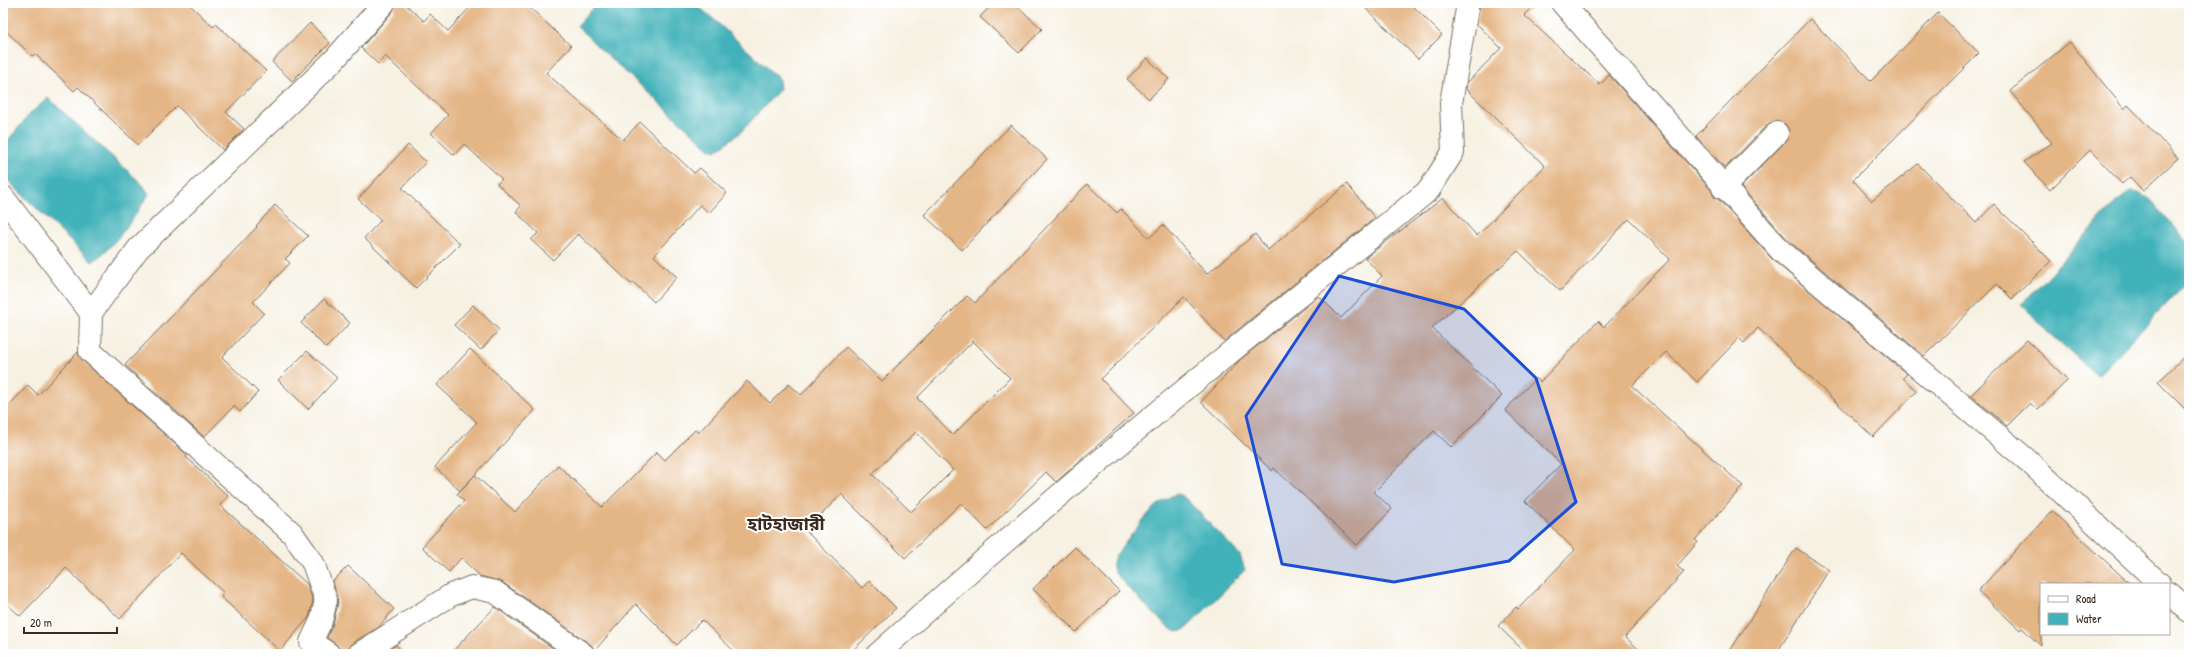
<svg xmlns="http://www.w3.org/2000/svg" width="2192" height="657" viewBox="0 0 2192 657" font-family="'Patrick Hand','Noto Sans Bengali',sans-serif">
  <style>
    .water { fill: #42b2ba; stroke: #3e6e6c }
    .building { fill: #e4b585; fill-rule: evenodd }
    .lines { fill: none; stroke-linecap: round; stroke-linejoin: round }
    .minor-casing { stroke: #7c7063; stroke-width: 24 }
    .minor { stroke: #fff; stroke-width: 22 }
    .marked { fill: #1d4ed8; fill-opacity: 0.2; stroke: #1d4ed8; stroke-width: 3; stroke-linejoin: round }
    .labels { text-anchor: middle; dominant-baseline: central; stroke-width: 4; stroke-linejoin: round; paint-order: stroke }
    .district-label { font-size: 18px; font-weight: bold; fill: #3b2a1e; stroke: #fff }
  </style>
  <rect width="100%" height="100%" fill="#fff"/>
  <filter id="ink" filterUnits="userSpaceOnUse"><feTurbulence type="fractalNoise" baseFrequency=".025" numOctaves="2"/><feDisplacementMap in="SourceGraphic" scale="8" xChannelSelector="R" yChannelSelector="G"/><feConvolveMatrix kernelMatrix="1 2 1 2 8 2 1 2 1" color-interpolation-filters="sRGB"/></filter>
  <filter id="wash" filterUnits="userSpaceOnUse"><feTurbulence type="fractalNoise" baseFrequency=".012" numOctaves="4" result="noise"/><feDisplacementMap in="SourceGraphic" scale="16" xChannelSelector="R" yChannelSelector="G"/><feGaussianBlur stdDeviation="0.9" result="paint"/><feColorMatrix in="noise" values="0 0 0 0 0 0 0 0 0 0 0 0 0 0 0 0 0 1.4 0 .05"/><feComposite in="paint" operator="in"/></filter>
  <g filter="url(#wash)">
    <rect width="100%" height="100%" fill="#f6f1e2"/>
    <!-- water -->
    <g class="water">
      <path d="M597 3H693L709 15 779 79 780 89 741 132 716 151 710 149 596 45 577 26Z"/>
      <path d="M48 98 143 185 149 194C134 217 115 247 92 262L3 176V146L31 113Z"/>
      <path d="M2130 192 2141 193 2151 200 2189 243V281L2098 375 2094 373 2042 326 2022 304 2115 203Z"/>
      <path d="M1177 494 1183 496 1240 555 1245 570 1188 627C1184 630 1180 633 1174 631 1168 629 1116 577 1114 571 1112 565 1113 561 1115 556 1133 535 1151 502 1177 494Z"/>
    </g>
    <g id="blocks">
      <!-- building -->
      <g class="building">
        <path d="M3 3H188L213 27 216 24 266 71 226 112 244 129 223 150 177 106 138 145 78 87 74 91 35 54 32 56 3 28Z"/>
        <path d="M396 3H404L424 21 430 14 448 31 474 3H525L571 46 546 73 623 140 640 122 694 173 700 168 727 193 709 213 700 205 654 256 677 277 654 302 633 282 631 284 578 234 553 260 531 240 538 233 516 212 521 206 497 184 502 179 464 144 454 155 431 133 448 115 385 56 378 64 361 48 393 11Z"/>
        <path d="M993 3H1014L1042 29 1019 53 980 17Z"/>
        <path d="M1360 3H1410L1442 35 1418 59Z"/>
        <path d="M1480 3H1536L1524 15 1600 85 1609 75 1711 190 1714 197 1719 200 1772 259 1907 374 1903 378 1917 391 1873 437 1758 328 1744 343 1739 338 1697 382 1666 352 1632 386 1743 486 1695 540 1698 542 1677 566 1684 572 1625 637 1644 654H1527L1498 626 1516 607 1518 609 1575 550 1525 501 1561 464 1505 410 1536 378 1540 382 1598 321 1604 327 1670 259 1629 219 1560 291 1518 251 1432 328 1502 396 1451 447 1434 431 1374 492 1392 509 1357 545 1274 468 1272 471 1201 402 1241 359 1319 296 1341 318 1382 276 1365 258 1443 198 1477 236 1545 166 1466 89 1467 83 1501 48 1477 24Z"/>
        <path d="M1938 13 1979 53 1853 180 1872 201 1918 164 1976 223 1994 204 2051 261 2012 299 1997 284 1924 356 1790 242 1741 187 1786 141 1789 130 1785 124 1774 121 1768 124 1725 168 1696 136 1810 19 1871 81Z"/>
        <path d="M310 23 330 43 292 81 272 62Z"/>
        <path d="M2070 42 2124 109 2128 105 2178 158 2143 191 2130 177 2122 184 2090 150 2050 190 2024 162 2052 143 2010 91Z"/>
        <path d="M1147 58 1169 79 1149 99 1127 79Z"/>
        <path d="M1011 125 1047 159 962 250 924 215Z"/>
        <path d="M408 145 426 162 402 188 460 244 416 288 364 238 381 220 358 199Z"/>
        <path d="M1087 184 1117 213 1121 209 1149 238 1163 225 1207 274 1255 234 1268 250 1347 184 1375 218 1224 341 1184 297 1101 379 1134 413 1056 482 1046 472 987 530 961 503 905 558 841 494 806 531 862 588 869 581 896 608 849 654H737L702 620 677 645 636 604 595 650 590 644 502 582 480 576 461 558 449 572 422 547 464 501 457 494 475 475 515 512 558 465 602 507 657 452 665 460 695 430 698 433 747 381 770 403 789 384 801 395 846 347 882 381 967 296 975 303ZM973 341 1010 378 953 435 917 398ZM916 432 953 470 911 512 872 474Z"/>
        <path d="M275 205 308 236 285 259 290 263 253 302 264 313 222 357 258 392 240 412 234 406 204 437 125 365 257 227 256 226Z"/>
        <path d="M324 299 350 323 326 348 301 323Z"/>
        <path d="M473 305 499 330 481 350 454 325Z"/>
        <path d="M2027 340 2068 380 2037 410 2030 403 2007 426 1971 395Z"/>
        <path d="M470 349 535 410 460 491 435 467 477 422 437 385Z"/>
        <path d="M307 351 337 378 308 409 278 380Z"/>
        <path d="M78 352 82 360 187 455 186 457 228 496 220 505 307 584 313 601 309 617 280 651 221 597 224 593 181 553 120 619 66 568 20 616 3 600V412L28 385 38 395Z"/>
        <path d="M2189 352V413L2158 382Z"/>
        <path d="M2052 511 2130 584H2041V646L2022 628 2020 630 1978 591Z"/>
        <path d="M1075 547 1119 591 1076 632 1033 589Z"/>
        <path d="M1796 548 1829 570 1776 654H1728Z"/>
        <path d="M348 566 394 609 379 627 352 643 347 654H344L336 644 327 638 333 624 338 603 333 581Z"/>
        <path d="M495 607 561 654H450Z"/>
        <path d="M396 645 405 654H382Z"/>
      </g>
    </g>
  </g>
  <g filter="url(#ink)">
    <use href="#blocks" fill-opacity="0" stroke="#7c7063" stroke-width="1"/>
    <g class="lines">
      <!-- minor casing -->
      <g class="minor-casing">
        <g id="minor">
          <path d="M1562 3 1781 251 2027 460 2160 584"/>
          <path d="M1723 188 1777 133"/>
          <path d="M3 197 91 313"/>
          <path d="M2169 593 2189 611"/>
          <path d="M329 654 311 642 321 621 326 600 313 563 292 533 90 351 91 313 138 249 335 59 384 3"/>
          <path d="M359 654 451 595 472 587 495 592 583 654"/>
          <path d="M878 654C1056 493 1242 342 1429 190L1453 152 1451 103 1468 3"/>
        </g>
      </g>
      <!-- minor -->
      <use href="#minor" class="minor"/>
    </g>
  </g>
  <!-- marked area -->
  <path class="marked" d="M1339 276 1464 309 1536 378 1576 502 1509 561 1394 582 1282 564 1246 416Z"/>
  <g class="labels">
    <!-- district labels -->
    <g class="district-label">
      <text x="786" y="523">হাটহাজারী</text>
    </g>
  </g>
  <!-- margin -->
  <rect width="2192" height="657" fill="none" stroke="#fff" stroke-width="16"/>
  <!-- legend -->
  <rect x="2040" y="583" width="130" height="52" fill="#ffffff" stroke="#b1aaa5"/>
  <rect x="2048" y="596" width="20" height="6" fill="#ffffff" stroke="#b1aaa5"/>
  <text x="2076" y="603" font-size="12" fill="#3b2a1e">Road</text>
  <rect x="2048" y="613" width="20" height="12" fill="#42b2ba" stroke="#b1aaa5"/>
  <text x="2076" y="623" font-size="12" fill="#3b2a1e">Water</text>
  <!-- scale -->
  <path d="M24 627v6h93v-6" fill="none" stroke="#3b2a1e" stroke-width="2"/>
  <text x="30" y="627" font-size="12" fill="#3b2a1e" stroke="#ffffff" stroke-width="3" paint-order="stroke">20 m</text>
</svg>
